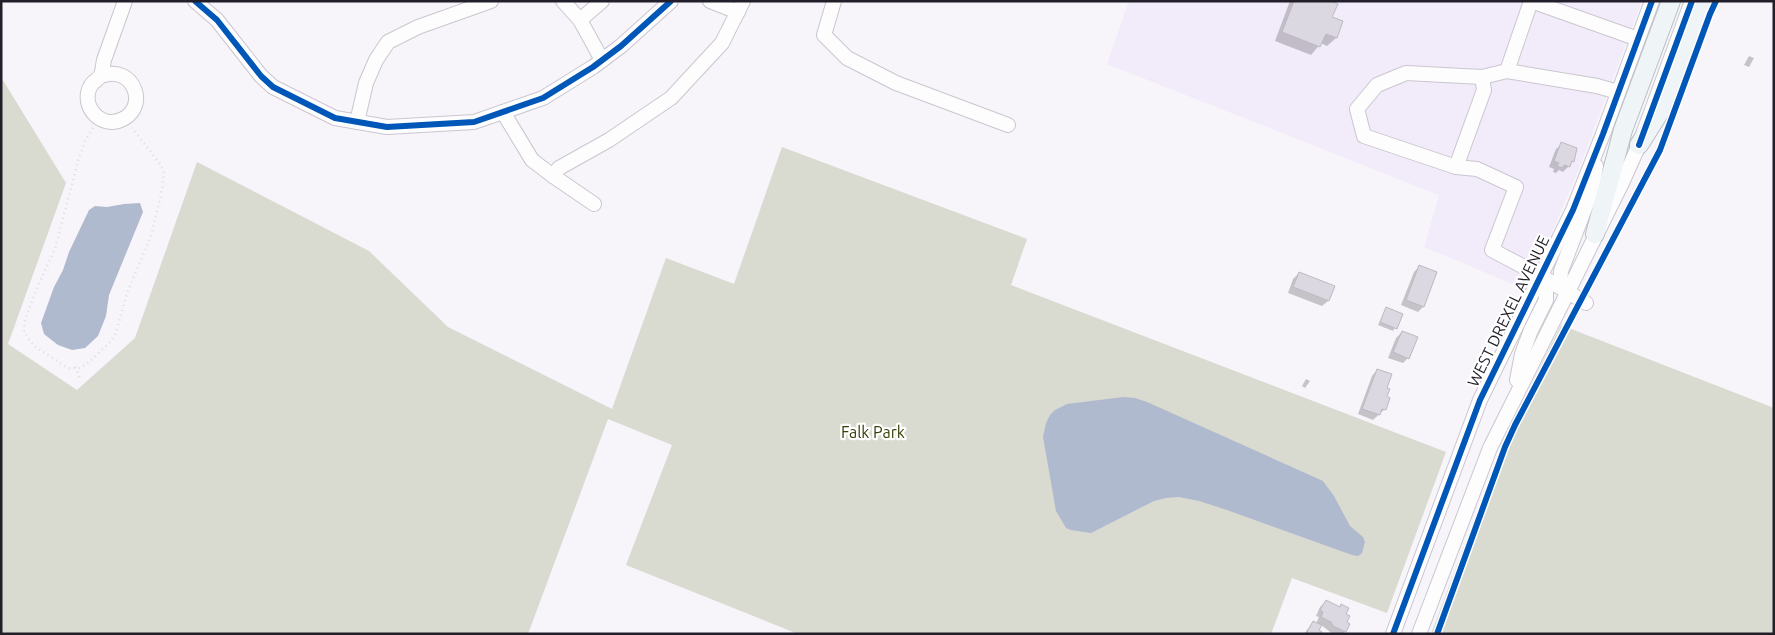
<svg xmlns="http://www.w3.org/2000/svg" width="1775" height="635" viewBox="0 0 1775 635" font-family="Ubuntu,sans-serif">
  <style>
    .built { fill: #f2ebfa }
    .green { fill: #d9dad0 }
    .water { fill: #b0bacf }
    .shadow { fill: #0003 }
    .building { fill: #dcd8e1; stroke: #bdb9c1 }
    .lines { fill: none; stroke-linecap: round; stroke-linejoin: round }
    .minor-casing { stroke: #cac6cf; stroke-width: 16 }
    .major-casing { stroke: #b8c0c6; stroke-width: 20 }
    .path { stroke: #dedddf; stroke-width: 2.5; stroke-dasharray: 1 4; stroke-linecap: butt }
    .minor { stroke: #fefdfe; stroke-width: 14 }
    .major { stroke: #eff4f7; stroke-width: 18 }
    .cycleway-casing { stroke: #fff; stroke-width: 9 }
    .cycleway { stroke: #0057b8; stroke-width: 6 }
    .labels { text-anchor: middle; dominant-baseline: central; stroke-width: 4.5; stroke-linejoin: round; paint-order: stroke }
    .street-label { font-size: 16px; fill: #231f2a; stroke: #fff }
    .park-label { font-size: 16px; fill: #383e05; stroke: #fff }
  </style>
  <rect width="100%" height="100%" fill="#f7f4fa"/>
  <!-- built -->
  <path class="built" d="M1129 1H1642L1579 169 1527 290 1424 247 1439 195 1107 64Z"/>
  <!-- green -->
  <g class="green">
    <path d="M1 77 66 183 8 344 77 390 135 338 197 162 369 251 448 327 612 409 666 258 734 284 782 147 1027 239 1011 285 1446 452 1387 613 1292 578 1271 634H798L626 565 672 445 608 419 528 634H1Z"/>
    <path d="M1561 325 1774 408V634H1431L1507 433Z"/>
  </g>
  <!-- water -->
  <g class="water">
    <path d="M140 203 143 212 109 295 106 316 98 336 85 348 72 350 58 345 44 334 41 323 54 287 63 270 69 252 89 210 95 206 107 207 124 204Z"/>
    <path d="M1123 397 1135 398 1147 402 1323 481 1334 496 1350 526 1363 537 1365 542 1362 553 1358 556 1352 555 1227 510 1199 501 1179 497 1166 498 1154 501 1091 533 1071 530 1066 528 1056 511 1043 437 1046 423 1050 415 1055 410 1067 404Z"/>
  </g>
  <!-- shadow -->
  <g class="shadow">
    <path d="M1290 1H1327L1331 18 1342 22 1336 38 1327 46 1321 43 1311 55 1275 41Z"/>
    <path d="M1749 56 1754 58 1749 67 1744 65Z"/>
    <path d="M1562 144 1575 149 1573 161 1568 167 1563 172 1559 170 1556 173 1553 172 1554 169 1549 167 1556 149Z"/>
    <path d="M1419 267 1423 307 1418 312 1401 305 1414 272Z"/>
    <path d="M1299 273 1333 287 1328 301 1322 306 1288 293 1293 279Z"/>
    <path d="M1386 309 1401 315 1393 331 1378 325Z"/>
    <path d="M1402 332 1408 358 1403 363 1388 358 1396 338Z"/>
    <path d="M1377 370 1386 388 1385 409 1373 420 1358 414 1372 376Z"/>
    <path d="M1306 379 1310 381 1305 388 1302 386Z"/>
    <path d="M1326 601 1339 608 1341 606 1345 614V622L1348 624 1345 632 1342 634H1333L1321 625 1318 630 1320 634H1304L1313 622 1316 624 1319 617 1316 616 1320 607Z"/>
  </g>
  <!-- building -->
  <g class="building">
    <path d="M1294 1H1331L1338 4 1332 17 1343 21 1337 38 1326 34 1320 47 1282 32Z"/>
    <path d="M1561 142 1577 148 1574 162 1572 161 1570 167 1564 165 1563 168 1557 166 1559 163 1554 161Z"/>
    <path d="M1419 265 1437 272 1424 307 1406 300Z"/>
    <path d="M1299 272 1335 286 1329 301 1293 287Z"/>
    <path d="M1386 307 1403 314 1397 329 1380 322Z"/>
    <path d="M1402 331 1418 337 1409 359 1393 352Z"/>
    <path d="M1377 369 1392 374 1387 388 1390 389 1387 396 1390 398 1386 410 1382 409 1380 415 1362 409Z"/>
    <path d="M1326 600 1340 607 1341 604 1349 608 1346 614 1350 616 1347 622 1350 624 1346 632 1333 626 1331 622 1321 617 1323 612 1320 610Z"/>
    <path d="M1313 621 1322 625 1319 630 1322 632 1321 634H1306Z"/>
  </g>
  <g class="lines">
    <!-- minor casing -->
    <g class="minor-casing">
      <g id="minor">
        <path d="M195 1 217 20 261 76 273 87 335 118 387 127 474 122 543 98 593 67 621 46 671 1"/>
        <path d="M563 1 580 20"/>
        <path d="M602 1 580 20 602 60"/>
        <path d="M710 1 738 12"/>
        <path d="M834 1 824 35 847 58 896 83 1008 125"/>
        <path d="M1507 71 1482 77 1406 73 1377 85 1357 109 1364 136 1456 167 1477 169 1516 187 1492 250 1541 276 1586 303"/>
        <path d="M101 76C135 63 151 111 118 121 101 126 85 110 88 93 90 81 98 81 101 75 103 70 103 64 104 60 111 40 118 21 125 1"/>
        <path d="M1618 92 1597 86 1507 71 1531 1 1638 39"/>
        <path d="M503 112 532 160 553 176"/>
        <path d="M357 122 366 83 376 60 388 42 418 27 491 1"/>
        <path d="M1456 167 1484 90 1482 77"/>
        <path d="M594 204 553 176 559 168 609 140 671 98 722 43 743 1"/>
        <path d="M1567 293 1560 283 1561 271 1592 190 1596 166"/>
        <path d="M1517 380 1522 354 1531 330 1546 300V288L1541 276"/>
        <path d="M1393 634 1480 400 1573 210 1603 134 1652 1"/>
        <path d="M1419 634 1490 448 1622 183 1639 145 1692 1"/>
      </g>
    </g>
    <!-- major casing -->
    <g class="major-casing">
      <g id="major">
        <path d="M1639 145 1665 104 1704 1"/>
        <path d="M1595 234 1623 130 1671 1"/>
      </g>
    </g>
    <!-- path -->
    <g class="path">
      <path d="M93 128 85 141 78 161 55 249 37 288 25 320 24 332 34 346 68 368H80L89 362 111 341 116 333 127 293 151 236 161 195 164 173 161 165 132 128"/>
      <path d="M75 367 81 380"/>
    </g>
    <!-- minor -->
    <use href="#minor" class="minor"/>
    <!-- major -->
    <use href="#major" class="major"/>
    <!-- cycleway casing -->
    <g class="cycleway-casing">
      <g id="cycleway">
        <path d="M195 1 217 20 261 76 273 87 335 118 387 127 474 122 543 98 593 67 621 46 671 1"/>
        <path d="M1639 145 1692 1"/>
        <path d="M1393 634 1480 400 1573 210 1603 134 1652 1"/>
        <path d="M1437 634 1505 447 1515 425 1660 150 1710 14 1716 1"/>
      </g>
    </g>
    <!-- cycleway -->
    <use href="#cycleway" class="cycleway"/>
  </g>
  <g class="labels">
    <!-- street labels -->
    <g class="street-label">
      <text transform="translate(1508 311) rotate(-64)">WEST DREXEL AVENUE</text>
    </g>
    <!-- park labels -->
    <g class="park-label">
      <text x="873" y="432">Falk Park</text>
    </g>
  </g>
  <!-- border -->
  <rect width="1775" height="635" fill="none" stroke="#231f2a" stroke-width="5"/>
</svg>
